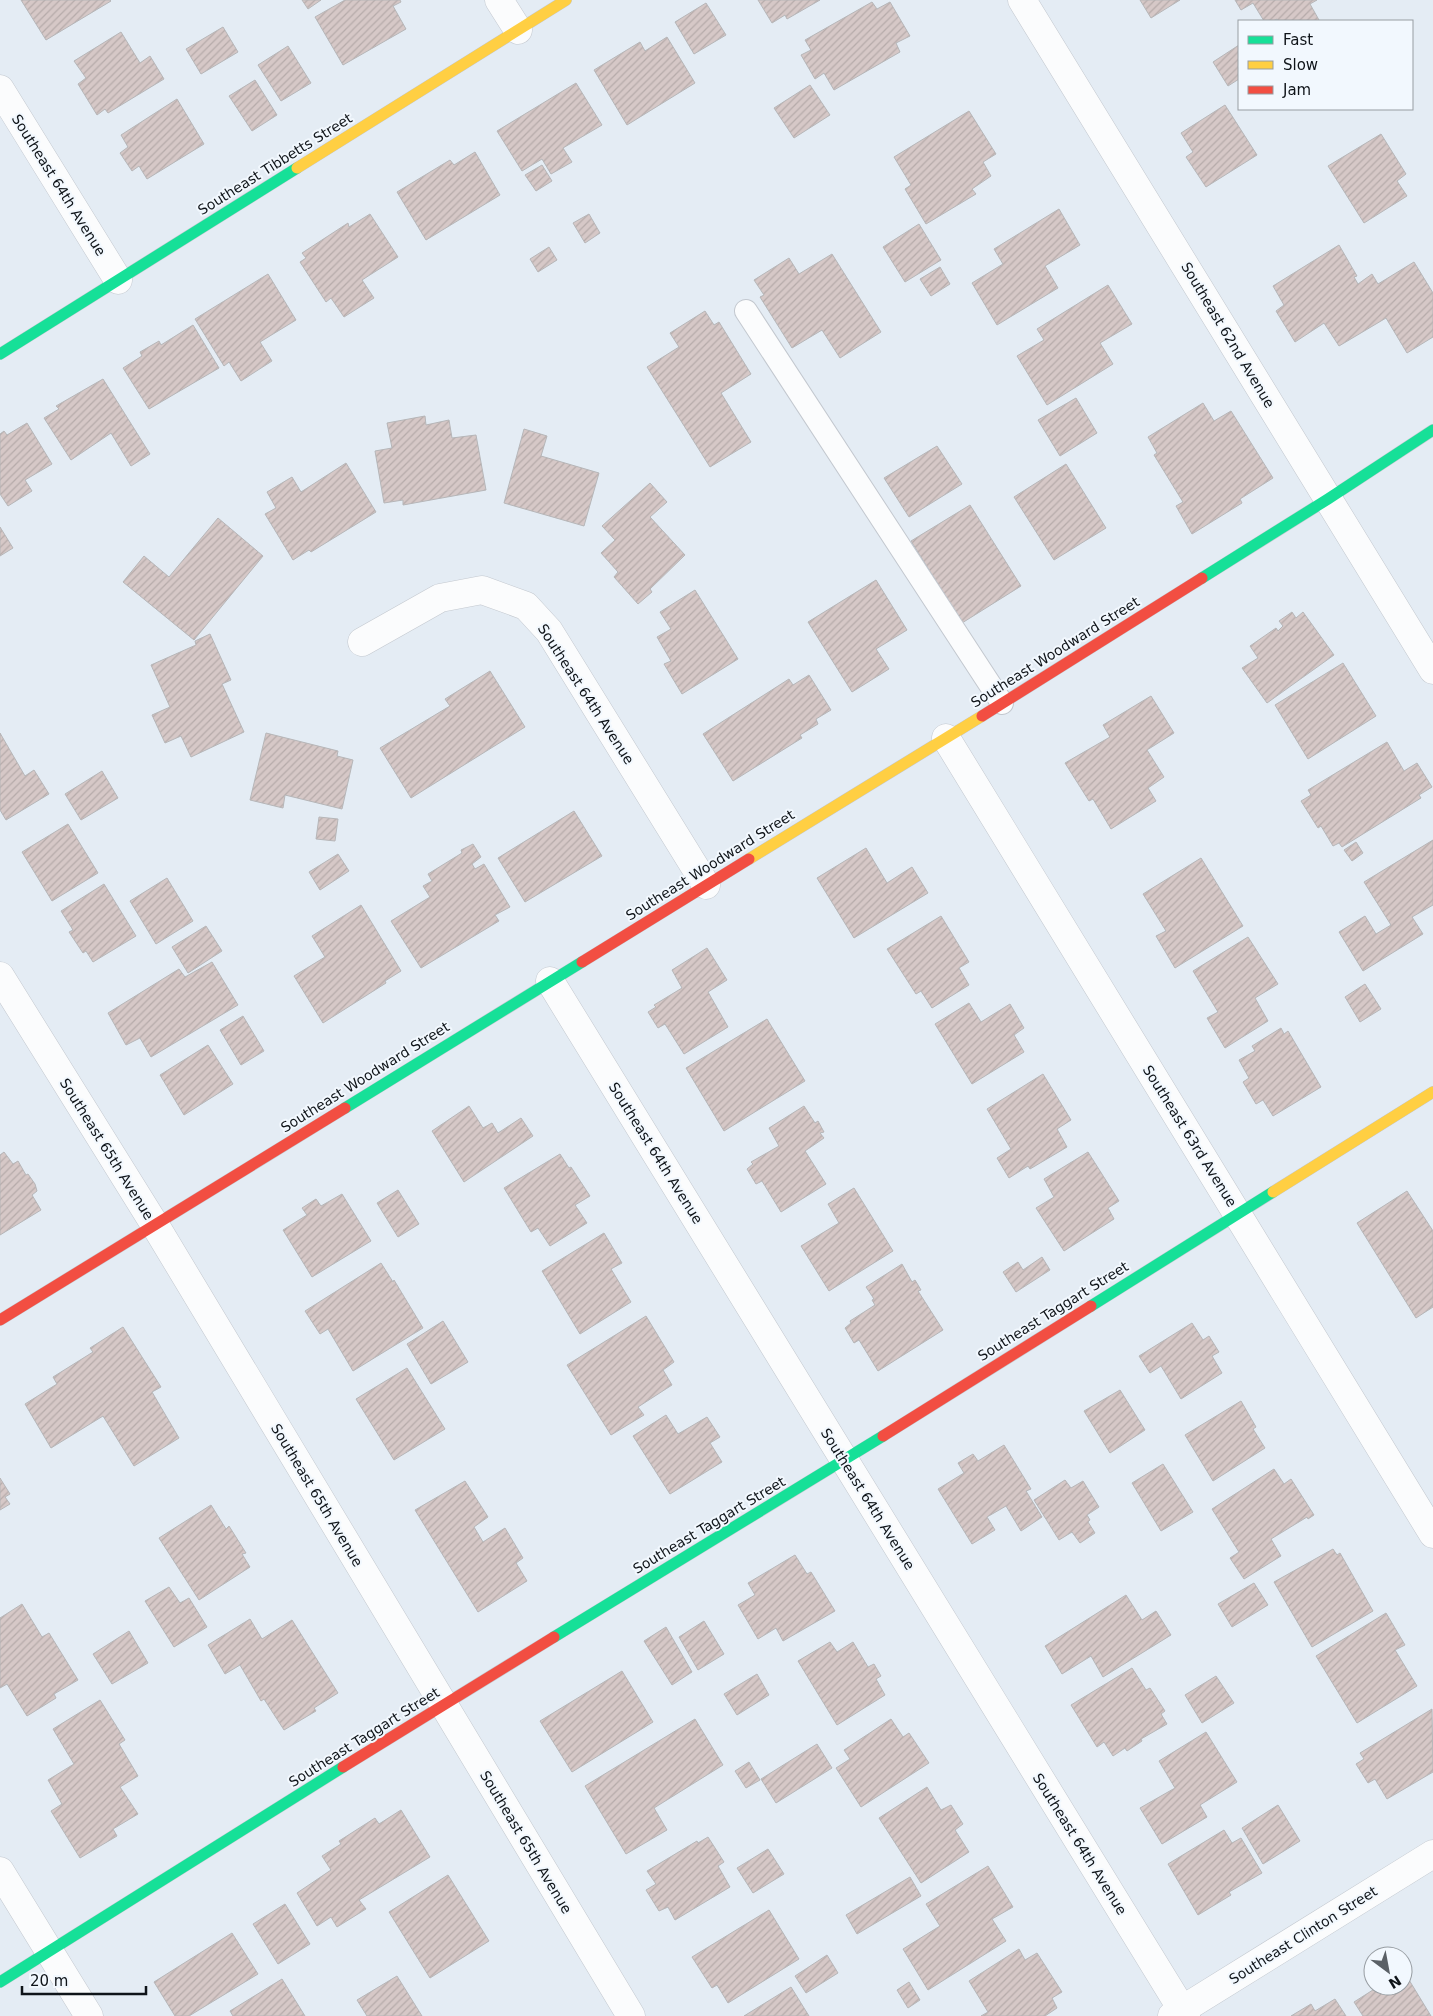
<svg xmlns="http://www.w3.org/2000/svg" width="1433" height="2016" viewBox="0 0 1433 2016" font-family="'DejaVu Sans',sans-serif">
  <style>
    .building { fill: url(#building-hatch); stroke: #b6b6b8 }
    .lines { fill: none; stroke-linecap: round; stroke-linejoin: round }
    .lane-casing { stroke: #c3c8cf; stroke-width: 24 }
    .street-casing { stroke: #c3c8cf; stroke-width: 29 }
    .fast-casing { stroke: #c3c8cf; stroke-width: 12 }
    .slow-casing { stroke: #c3c8cf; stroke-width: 12 }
    .jam-casing { stroke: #c3c8cf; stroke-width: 12 }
    .lane { stroke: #fbfcfd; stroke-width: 22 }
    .street { stroke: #fbfcfd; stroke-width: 28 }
    .fast { stroke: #16e098; stroke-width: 11 }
    .slow { stroke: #ffcf43; stroke-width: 11 }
    .jam { stroke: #f24e42; stroke-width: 11 }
    .labels { text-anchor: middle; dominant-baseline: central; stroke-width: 4; stroke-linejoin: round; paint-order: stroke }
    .street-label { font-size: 14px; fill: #0f1419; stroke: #f2f8fe }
  </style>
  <defs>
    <pattern id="building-hatch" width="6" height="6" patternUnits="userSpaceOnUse" patternTransform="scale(1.25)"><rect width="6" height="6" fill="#d6c8c7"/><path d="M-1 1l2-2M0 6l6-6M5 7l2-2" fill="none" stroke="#b6abaa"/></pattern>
  </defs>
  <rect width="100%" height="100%" fill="#e4ecf4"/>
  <!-- building -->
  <g class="building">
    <path d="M21 0H110L111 1 46 40Z"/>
    <path d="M302 0H321L308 9Z"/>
    <path d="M345 0H400L401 2 393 6 406 29 343 65 315 17Z"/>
    <path d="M758 0H820L787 19 785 15 772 23Z"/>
    <path d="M1140 0H1180L1151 18Z"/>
    <path d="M1235 0H1317L1310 4 1319 20 1316 21H1278L1277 19 1273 21H1264L1253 3 1241 10Z"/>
    <path d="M872 2 877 9 890 2 910 36 896 43 900 52 834 90 824 73 815 79 801 55 811 50 805 40Z"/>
    <path d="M706 3 726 35 694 54 675 22Z"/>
    <path d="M223 27 238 52 201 74 186 49Z"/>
    <path d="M121 32 140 63 150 56 164 79 108 113 105 109 97 115 78 84 86 78 74 61Z"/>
    <path d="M667 37 695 83 627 125 594 70 640 42 645 51Z"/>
    <path d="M1239 45V79L1228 86 1213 62Z"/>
    <path d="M288 46 311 83 281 101 258 65Z"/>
    <path d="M255 80 277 115 252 131 229 96Z"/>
    <path d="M576 83 602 125 563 148 572 162 551 174 542 159 522 171 497 131Z"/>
    <path d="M810 85 830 115 794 138 774 108Z"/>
    <path d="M177 99 204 144 147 179 139 166 132 171 120 153 128 147 121 135Z"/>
    <path d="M1225 105 1257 155 1206 187 1186 157 1193 152 1181 133Z"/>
    <path d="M969 111 996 154 983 162 991 176 972 189 976 194 926 224 905 189 911 185 894 157Z"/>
    <path d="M1381 134 1406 174 1397 181 1407 196 1364 223 1328 166Z"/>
    <path d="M475 152 500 195 426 240 397 192 450 160 454 165Z"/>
    <path d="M542 165 552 181 536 191 525 175Z"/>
    <path d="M1059 209 1080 245 1045 266 1058 288 997 325 972 283 1003 264 994 249Z"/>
    <path d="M370 214 398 257 362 280 374 298 344 317 331 298 326 302 300 262 306 258 302 253 348 223 349 227Z"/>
    <path d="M589 214 600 233 585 243 573 223Z"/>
    <path d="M919 224 941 260 905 282 883 247Z"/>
    <path d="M1339 245 1357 276 1354 277 1358 284 1372 274 1378 284 1414 262 1433 293V337L1407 353 1386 318 1339 346 1324 323 1295 342 1276 311 1284 305 1273 286Z"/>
    <path d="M549 247 557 260 538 272 530 259Z"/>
    <path d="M832 254 881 332 840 358 822 330 792 348 760 297 764 295 754 280 789 258 799 274Z"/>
    <path d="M940 267 950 284 931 296 920 279Z"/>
    <path d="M268 274 296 320 260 342 272 361 241 381 229 362 224 366 195 319Z"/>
    <path d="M1108 285 1132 324 1100 343 1113 364 1047 405 1017 356 1044 340 1037 329Z"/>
    <path d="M705 311 714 325 719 322 751 374 721 393 751 442 710 467 647 367 679 347 670 333Z"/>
    <path d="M193 325 219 368 149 409 123 368 142 356 140 352 159 341 161 345Z"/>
    <path d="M103 379 150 454 131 466 111 433 71 460 44 418 59 409 56 406Z"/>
    <path d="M1076 398 1097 433 1060 456 1038 420Z"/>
    <path d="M1203 403 1214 421 1231 411 1273 478 1240 499 1242 503 1192 534 1176 506 1183 502 1154 455 1157 453 1148 437Z"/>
    <path d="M425 416 426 425 449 420 452 438 476 435 486 490 403 505V500L384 503 375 451 392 448 387 423Z"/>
    <path d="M27 423 52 464 25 480 32 491 8 506 0 494V434L4 431 7 435Z"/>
    <path d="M524 429 547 436 541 456 599 473 584 526 504 503Z"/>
    <path d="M937 446 962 484 909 517 884 478Z"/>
    <path d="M346 463 376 512 311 552 309 550 293 560 265 514 276 508 267 492 292 477 301 492Z"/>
    <path d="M1066 464 1106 528 1054 560 1014 497Z"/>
    <path d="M650 483 667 502 650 517 685 555 650 589 652 592 638 604 614 577 618 572 601 553 615 540 602 526Z"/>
    <path d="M970 505 1021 586 962 623 911 541Z"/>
    <path d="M218 518 263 556 194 640 123 582 144 556 169 577Z"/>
    <path d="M0 527 13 548 0 556Z"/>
    <path d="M876 580 907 630 876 649 889 669 852 692 808 622Z"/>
    <path d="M695 590 738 659 682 694 664 664 671 661 657 637 671 629 660 612Z"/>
    <path d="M1292 612 1296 618 1303 612 1334 655 1267 703 1242 668 1258 658 1250 646 1276 628 1278 631 1283 626 1279 621Z"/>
    <path d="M210 634 231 680 222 684 244 732 191 757 181 736 165 743 152 715 170 707 151 665 196 645 195 641Z"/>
    <path d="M1343 663 1376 716 1308 759 1275 705Z"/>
    <path d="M490 671 525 727 411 798 380 748 450 706 445 699Z"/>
    <path d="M809 675 831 710 816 719 818 724 800 735 802 738 733 781 703 734 789 679 793 685Z"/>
    <path d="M1151 696 1174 733 1147 750 1164 777 1148 788 1156 801 1111 829 1093 799 1089 801 1065 763 1110 737 1103 725Z"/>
    <path d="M0 733 25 776 34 770 49 794 6 820 0 810Z"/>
    <path d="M266 733 338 751 337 756 353 760 342 809 285 795 283 808 250 800Z"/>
    <path d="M1387 742 1404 771 1417 763 1432 787 1419 795 1421 798 1342 847 1339 843 1333 846 1321 826 1318 828 1301 801 1311 795 1308 790Z"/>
    <path d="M102 771 118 798 81 820 65 794Z"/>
    <path d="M574 811 602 856 525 902 498 858Z"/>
    <path d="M319 817 338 819 335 841 316 839Z"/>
    <path d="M68 824 98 873 52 901 22 852Z"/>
    <path d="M1433 840V905L1412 917 1423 934 1363 971 1339 932 1365 916 1376 934 1391 925 1364 882Z"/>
    <path d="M1356 842 1363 853 1352 861 1344 850Z"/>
    <path d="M473 844 481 857 472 864 475 869 484 864 510 907 495 915 499 921 421 968 391 921 430 897 423 886 432 881 428 874 462 853 461 850Z"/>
    <path d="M866 848 887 883 912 867 928 893 854 938 817 878Z"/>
    <path d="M338 854 349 871 320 890 309 872Z"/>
    <path d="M1201 858 1243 926 1175 968 1156 936 1166 931 1143 894Z"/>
    <path d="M167 878 193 921 156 944 130 901Z"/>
    <path d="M104 884 136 936 93 962 86 951 83 953 69 932 73 930 61 911Z"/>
    <path d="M361 905 401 971 385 981 386 983 323 1023 294 976 325 957 312 936Z"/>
    <path d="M941 916 969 962 959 968 969 985 932 1008 921 991 916 994 887 949Z"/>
    <path d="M206 926 222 951 188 973 172 947Z"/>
    <path d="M1248 937 1278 984 1255 998 1268 1021 1225 1048 1207 1018 1218 1012 1193 971Z"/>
    <path d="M707 948 727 980 708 992 728 1027 684 1054 665 1024 658 1028 648 1012 656 1007 654 1005 682 988 672 970Z"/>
    <path d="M212 962 238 1005 151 1057 140 1038 126 1045 108 1013 179 969 185 977Z"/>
    <path d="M1365 984 1381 1009 1360 1022 1345 997Z"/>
    <path d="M969 1003 981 1022 1010 1004 1024 1028 1014 1035 1024 1052 972 1084 935 1024Z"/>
    <path d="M243 1016 264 1051 241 1065 220 1030Z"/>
    <path d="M767 1019 805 1081 724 1131 686 1068Z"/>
    <path d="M1281 1028 1284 1034 1288 1031 1321 1087 1273 1116 1263 1100 1256 1104 1243 1082 1249 1078 1239 1060 1255 1051 1252 1046Z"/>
    <path d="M208 1045 233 1084 184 1115 160 1075Z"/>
    <path d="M1043 1074 1071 1120 1057 1129 1067 1147 1030 1169 1028 1166 1009 1178 997 1158 1011 1149 987 1109Z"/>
    <path d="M469 1106 483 1128 492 1123 498 1133 521 1118 533 1136 464 1182 432 1131Z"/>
    <path d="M804 1106 815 1123 818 1121 824 1132 820 1133 824 1138 805 1151 826 1184 781 1212 762 1181 756 1184 747 1169 753 1164 751 1162 779 1146 769 1128Z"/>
    <path d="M4 1152 13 1164 18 1161 26 1175 28 1174 35 1184 37 1191 32 1195 41 1210 0 1235V1155Z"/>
    <path d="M1088 1152 1119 1201 1108 1208 1114 1219 1064 1251 1036 1208 1054 1197 1044 1179Z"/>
    <path d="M560 1154 569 1168 571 1167 590 1196 575 1205 587 1223 550 1246 538 1228 531 1232 504 1188Z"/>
    <path d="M854 1188 893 1251 829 1291 801 1246 839 1223 828 1204Z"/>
    <path d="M398 1190 419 1224 398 1237 377 1203Z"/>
    <path d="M1407 1191 1433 1231V1307L1416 1318 1357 1223Z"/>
    <path d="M342 1194 371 1241 312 1277 283 1230 307 1215 302 1208 316 1199 321 1206Z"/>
    <path d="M604 1233 622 1263 611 1269 631 1302 580 1334 542 1271Z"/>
    <path d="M1042 1257 1050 1270 1016 1292 1003 1272 1018 1262 1023 1270Z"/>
    <path d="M381 1263 393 1282 394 1280 423 1328 353 1371 328 1329 320 1334 305 1311Z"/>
    <path d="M902 1264 912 1282 915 1280 921 1290 918 1291 943 1330 878 1371 859 1340 854 1343 845 1328 851 1323 850 1321 875 1305 872 1300 874 1299 866 1287Z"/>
    <path d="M646 1316 674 1362 663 1370 672 1385 638 1407 644 1415 611 1435 567 1365Z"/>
    <path d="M443 1321 468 1362 431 1384 407 1344Z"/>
    <path d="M1192 1323 1203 1340 1209 1336 1219 1352 1212 1356 1222 1373 1181 1399 1161 1366 1150 1373 1139 1356Z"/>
    <path d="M123 1327 161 1387 152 1392 179 1438 134 1466 103 1416 51 1448 25 1404 57 1384 53 1377 93 1352 90 1348Z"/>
    <path d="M407 1368 445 1429 394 1460 356 1399Z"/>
    <path d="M1120 1390 1145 1430 1110 1453 1084 1411Z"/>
    <path d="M1241 1401 1256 1427 1253 1429 1265 1448 1213 1481 1185 1435Z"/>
    <path d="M666 1415 678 1434 707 1417 720 1437 710 1443 722 1462 670 1494 633 1436Z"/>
    <path d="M1004 1445 1031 1489 1026 1491 1042 1517 1021 1531 1006 1506 987 1517 995 1530 972 1544 938 1489 964 1473 958 1463 973 1454 978 1461Z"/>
    <path d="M1163 1464 1193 1512 1161 1531 1132 1483Z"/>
    <path d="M1274 1469 1284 1484 1291 1479 1314 1515 1308 1519 1307 1517 1271 1539 1281 1556 1244 1579 1230 1558 1239 1552 1212 1509Z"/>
    <path d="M0 1478 10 1494 5 1497 10 1504 0 1510Z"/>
    <path d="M1065 1480 1071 1488 1083 1481 1099 1507 1087 1515 1090 1520 1088 1522 1095 1533 1080 1543 1072 1532 1059 1540 1034 1500Z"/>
    <path d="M465 1481 488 1517 474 1527 483 1542 505 1528 523 1558 516 1563 527 1581 478 1612 415 1510Z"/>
    <path d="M211 1505 226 1529 229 1526 246 1553 242 1554 250 1567 199 1600 159 1538Z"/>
    <path d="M1333 1549 1337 1555 1340 1553 1373 1611 1312 1647 1274 1582Z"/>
    <path d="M795 1555 807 1574 811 1572 835 1611 783 1641 776 1628 758 1639 738 1605 755 1595 748 1583Z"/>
    <path d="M1254 1583 1268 1605 1232 1627 1218 1604Z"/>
    <path d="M169 1587 180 1603 189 1598 207 1627 174 1647 145 1601Z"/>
    <path d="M1126 1595 1142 1620 1156 1611 1171 1635 1103 1677 1091 1656 1062 1674 1045 1646Z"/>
    <path d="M22 1604 42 1637 49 1633 78 1680 54 1694 56 1698 27 1716 7 1684 0 1688V1618Z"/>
    <path d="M1386 1613 1405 1645 1395 1650 1417 1686 1357 1723 1316 1656Z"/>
    <path d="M250 1619 262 1639 292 1620 338 1693 314 1708 316 1711 284 1730 264 1699 261 1701 240 1665 225 1674 208 1645Z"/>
    <path d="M704 1621 724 1654 698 1670 679 1637Z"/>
    <path d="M666 1627 692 1672 672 1685 644 1641Z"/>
    <path d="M129 1631 148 1663 112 1684 93 1654Z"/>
    <path d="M830 1642 837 1652 853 1642 868 1667 874 1664 881 1676 876 1679 885 1695 837 1725 798 1661Z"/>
    <path d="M1132 1668 1146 1690 1150 1688 1165 1711 1161 1714 1167 1724 1141 1739 1142 1741 1127 1751 1125 1748 1113 1756 1104 1742 1097 1747 1071 1705Z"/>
    <path d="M622 1671 653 1722 572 1772 540 1721Z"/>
    <path d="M757 1674 769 1695 737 1715 724 1694Z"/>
    <path d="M1216 1676 1234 1703 1202 1723 1185 1695Z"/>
    <path d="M100 1700 125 1740 119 1744 138 1776 120 1787 138 1814 113 1829 117 1836 80 1858 51 1811 62 1804 48 1780 74 1764 53 1729Z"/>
    <path d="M1432 1709 1433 1772 1387 1799 1375 1779 1368 1783 1356 1764 1364 1759 1360 1753Z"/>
    <path d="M695 1719 723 1765 654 1808 667 1830 626 1854 585 1786Z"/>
    <path d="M891 1719 903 1737 909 1733 929 1763 861 1807 836 1768 850 1759 844 1750Z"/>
    <path d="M1206 1732 1237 1782 1200 1805 1207 1817 1162 1844 1140 1808 1175 1788 1159 1761Z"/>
    <path d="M817 1744 832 1768 776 1803 761 1779Z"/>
    <path d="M749 1762 760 1780 746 1788 735 1771Z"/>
    <path d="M927 1787 941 1810 951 1805 963 1824 955 1830 969 1852 921 1883 879 1818Z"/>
    <path d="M1278 1805 1300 1841 1263 1864 1242 1828Z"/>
    <path d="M401 1810 430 1857 359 1900 366 1909 337 1927 331 1917 317 1926 297 1893 331 1870 322 1856 341 1844 339 1841 375 1818 379 1824Z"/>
    <path d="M1224 1830 1232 1843 1241 1838 1262 1873 1229 1892 1231 1895 1198 1915 1168 1864Z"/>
    <path d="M708 1837 724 1862 718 1866 730 1887 675 1920 668 1907 659 1911 646 1890 656 1884 647 1871 697 1841 698 1843Z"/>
    <path d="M768 1849 784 1874 753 1893 737 1868Z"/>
    <path d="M988 1866 1013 1907 992 1919 1006 1941 928 1990 903 1949 940 1926 926 1904Z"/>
    <path d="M448 1875 489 1941 430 1978 389 1912Z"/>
    <path d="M910 1877 921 1896 857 1934 846 1915Z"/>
    <path d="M285 1904 310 1944 278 1964 253 1924Z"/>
    <path d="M769 1910 799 1959 728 2003 717 1985 712 1988 692 1957Z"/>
    <path d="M232 1933 258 1974 189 2016H175L154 1982Z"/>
    <path d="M1019 1949 1025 1960 1037 1953 1062 1992 1052 1998 1057 2008 1045 2016H981L988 2012 969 1981Z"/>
    <path d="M827 1955 838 1973 806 1993 795 1976Z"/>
    <path d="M1403 1970 1431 2016H1363L1354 2002 1376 1988 1375 1986H1403Z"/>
    <path d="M397 1976 422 2016H367L357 2000Z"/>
    <path d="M282 1979 305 2016H233L230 2011Z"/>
    <path d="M909 1982 920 2000 908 2008 897 1990Z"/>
    <path d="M791 1987 809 2016H744Z"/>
    <path d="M1335 1999 1346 2016H1291L1311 2004 1315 2011Z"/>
  </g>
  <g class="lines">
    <!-- lane casing -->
    <g class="lane-casing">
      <path id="lane" d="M746 311 1002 703"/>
    </g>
    <!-- street casing -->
    <g class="street-casing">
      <g id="street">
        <path d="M499 0 518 30"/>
        <path d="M1022 0 1433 670"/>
        <path d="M0 89 118 280"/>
        <path d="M362 642 440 598 482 590 526 606 549 631 706 885"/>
        <path d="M946 738 1433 1534"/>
        <path d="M0 976 155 1225 631 2016"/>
        <path d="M550 981 1186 2016"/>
        <path d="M0 1871 89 2016"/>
        <path d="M1172 2016 1433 1854"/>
      </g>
    </g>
    <!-- fast casing -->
    <g class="fast-casing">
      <g id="fast">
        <path d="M0 354 297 168"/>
        <path d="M1202 578 1328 499 1433 430"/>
        <path d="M345 1108 582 962"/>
        <path d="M1091 1306 1273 1192"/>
        <path d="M554 1637 883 1436"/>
        <path d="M0 1982 343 1767"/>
      </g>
    </g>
    <!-- slow casing -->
    <g class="slow-casing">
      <g id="slow">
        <path d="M297 168 566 0"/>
        <path d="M749 859 982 716"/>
        <path d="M1273 1192 1433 1092"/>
      </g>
    </g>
    <!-- jam casing -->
    <g class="jam-casing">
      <g id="jam">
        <path d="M982 716 1202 578"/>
        <path d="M582 962 749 859"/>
        <path d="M0 1320 345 1108"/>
        <path d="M883 1436 1091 1306"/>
        <path d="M343 1767 554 1637"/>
      </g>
    </g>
    <!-- lane -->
    <use href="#lane" class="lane"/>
    <!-- street -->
    <use href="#street" class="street"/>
    <!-- fast -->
    <use href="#fast" class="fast"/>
    <!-- slow -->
    <use href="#slow" class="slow"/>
    <!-- jam -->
    <use href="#jam" class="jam"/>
  </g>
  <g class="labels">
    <!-- street labels -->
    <g class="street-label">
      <text transform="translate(275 164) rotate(-32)">Southeast Tibbetts Street</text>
      <text transform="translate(59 185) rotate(58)">Southeast 64th Avenue</text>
      <text transform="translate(1228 335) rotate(59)">Southeast 62nd Avenue</text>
      <text transform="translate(1055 652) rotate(-32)">Southeast Woodward Street</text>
      <text transform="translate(586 694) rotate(57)">Southeast 64th Avenue</text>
      <text transform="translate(710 865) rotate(-32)">Southeast Woodward Street</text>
      <text transform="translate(365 1077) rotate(-32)">Southeast Woodward Street</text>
      <text transform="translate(1190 1136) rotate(58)">Southeast 63rd Avenue</text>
      <text transform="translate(107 1149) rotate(58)">Southeast 65th Avenue</text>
      <text transform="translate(656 1153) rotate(58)">Southeast 64th Avenue</text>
      <text transform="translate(1053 1311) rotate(-32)">Southeast Taggart Street</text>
      <text transform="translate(317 1495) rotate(59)">Southeast 65th Avenue</text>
      <text transform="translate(868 1499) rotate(58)">Southeast 64th Avenue</text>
      <text transform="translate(709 1525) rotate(-31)">Southeast Taggart Street</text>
      <text transform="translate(364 1737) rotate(-32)">Southeast Taggart Street</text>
      <text transform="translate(526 1842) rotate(59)">Southeast 65th Avenue</text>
      <text transform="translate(1080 1844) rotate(58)">Southeast 64th Avenue</text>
      <text transform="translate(1303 1935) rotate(-32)">Southeast Clinton Street</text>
    </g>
  </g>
  <!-- legend -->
  <rect x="1238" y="20" width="175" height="90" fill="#f2f8fe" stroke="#979da2"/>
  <rect x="1248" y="36" width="25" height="8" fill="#16e098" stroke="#979da2"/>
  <text x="1283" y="45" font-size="15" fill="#0f1419">Fast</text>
  <rect x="1248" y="61" width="25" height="8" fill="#ffcf43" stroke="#979da2"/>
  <text x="1283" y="70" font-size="15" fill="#0f1419">Slow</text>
  <rect x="1248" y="86" width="25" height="8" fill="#f24e42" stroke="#979da2"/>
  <text x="1283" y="95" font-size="15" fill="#0f1419">Jam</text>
  <!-- north arrow -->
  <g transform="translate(1388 1971) rotate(148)"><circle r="24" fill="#f2f8fe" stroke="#979da2"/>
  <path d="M0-4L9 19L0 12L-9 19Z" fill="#5a6066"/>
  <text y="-8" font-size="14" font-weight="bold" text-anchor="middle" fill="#0f1419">N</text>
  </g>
  <!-- scale -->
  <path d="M22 1986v8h124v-8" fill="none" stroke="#0f1419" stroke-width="2.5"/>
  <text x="30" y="1986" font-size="15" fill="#0f1419" stroke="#f2f8fe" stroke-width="4" paint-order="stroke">20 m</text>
</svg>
